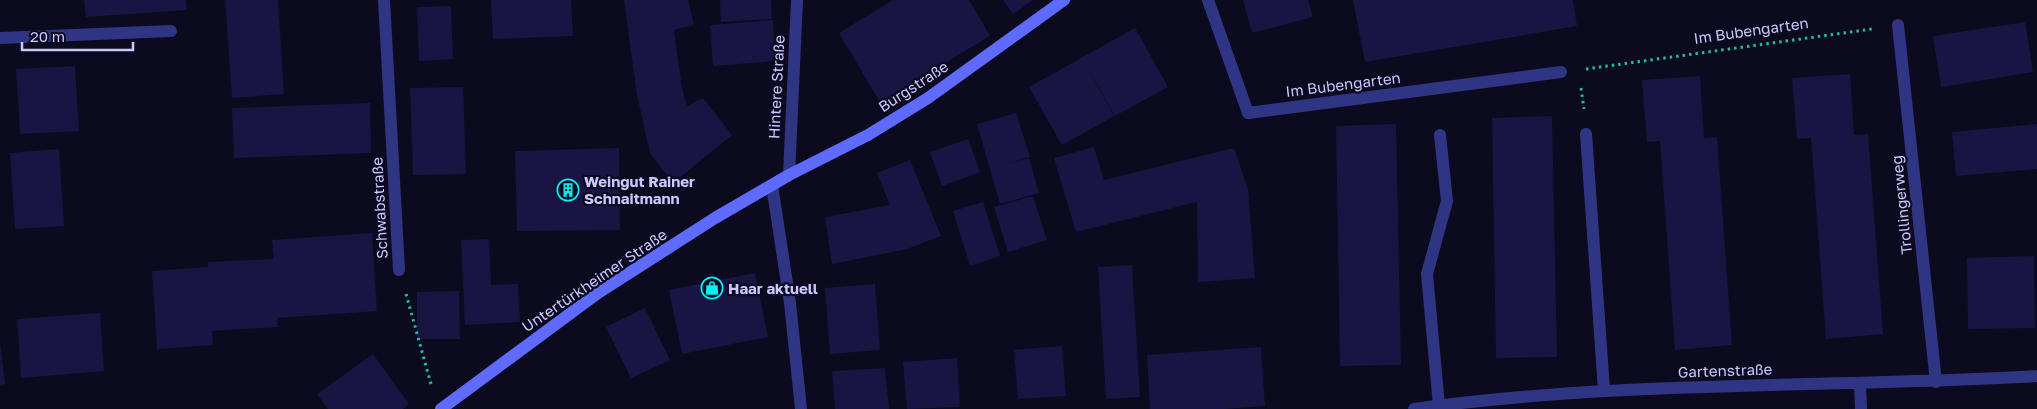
<svg xmlns="http://www.w3.org/2000/svg" width="2037" height="409" viewBox="0 0 2037 409" font-family="'Golos Text',sans-serif">
  <style>
    .building { fill: #191442 }
    .lines { fill: none; stroke-linecap: round; stroke-linejoin: round }
    .path { stroke: #21baa2; stroke-width: 3; stroke-dasharray: 2.5 4; stroke-linecap: butt }
    .lane { stroke: #303583; stroke-width: 12 }
    .street { stroke: #303583; stroke-width: 12 }
    .secondary { stroke: #5f6aff; stroke-width: 12 }
    .labels { text-anchor: middle; dominant-baseline: central; stroke-width: 4.5; stroke-linejoin: round; paint-order: stroke }
    .street-label { font-size: 15px; fill: #c9c8ff; stroke: #0c0a1f }
    .poi-label { font-size: 15px; font-weight: bold; fill: #c9c8ff; stroke: #0c0a1f; text-anchor: start }
  </style>
  <rect width="100%" height="100%" fill="#0c0a1f"/>
  <!-- building -->
  <g class="building">
    <path d="M84 0H186L187 10 86 17Z"/>
    <path d="M225 0H278L284 94 232 98Z"/>
    <path d="M491 0H571L573 36 493 39Z"/>
    <path d="M624 0H688L694 25 674 30 682 88 687 106 703 98 732 135 673 183 650 153 637 95Z"/>
    <path d="M720 0H771L772 19 721 22Z"/>
    <path d="M893 0H969L990 36 880 102 839 33Z"/>
    <path d="M1003 0H1033L1013 14Z"/>
    <path d="M1243 0H1308L1313 17 1252 33Z"/>
    <path d="M1353 0H1573L1577 26 1365 62Z"/>
    <path d="M451 6 453 59 419 61 417 7Z"/>
    <path d="M773 20 776 61 713 66 710 25Z"/>
    <path d="M2025 22 2033 72 1941 87 1933 36Z"/>
    <path d="M1135 28 1168 87 1115 116 1083 59 1114 116 1062 145 1029 87Z"/>
    <path d="M75 66 79 131 20 134 16 69Z"/>
    <path d="M1850 74 1854 135 1868 134 1883 334 1826 339 1811 138 1797 139 1792 78Z"/>
    <path d="M1700 76 1704 138 1717 137 1732 345 1675 350 1660 141 1647 142 1642 80Z"/>
    <path d="M463 87 466 174 413 175 410 88Z"/>
    <path d="M370 103 371 153 234 158 232 108Z"/>
    <path d="M1016 113 1030 157 1003 165 1029 158 1039 193 1000 204 977 124Z"/>
    <path d="M1552 116 1557 357 1496 358 1492 118Z"/>
    <path d="M1396 124 1401 365 1340 366 1336 126Z"/>
    <path d="M2037 124V169L1956 176 1952 132Z"/>
    <path d="M968 139 980 172 942 186 930 152Z"/>
    <path d="M1094 147 1104 180 1234 148 1248 189 1255 278 1198 282 1197 202 1076 232 1054 158Z"/>
    <path d="M619 148 620 230 517 231 515 151Z"/>
    <path d="M59 149 64 226 15 229 10 153Z"/>
    <path d="M910 160 941 236 907 249 832 264 825 217 890 205 877 173Z"/>
    <path d="M1033 196 1047 240 1008 252 994 207Z"/>
    <path d="M983 202 1000 256 970 266 953 211Z"/>
    <path d="M372 233 377 311 277 318 278 327 212 331 213 345 157 349 152 271 208 267V262L274 259 272 240Z"/>
    <path d="M489 239 491 285 518 284 520 322 465 325 461 240Z"/>
    <path d="M2034 256 2035 328 1968 329 1967 258Z"/>
    <path d="M1132 265 1140 397 1106 399 1098 267Z"/>
    <path d="M755 273 768 337 682 354 669 290Z"/>
    <path d="M875 284 880 350 830 354 825 288Z"/>
    <path d="M459 291 460 339H417V292Z"/>
    <path d="M645 308 670 360 631 378 606 327Z"/>
    <path d="M100 313 104 371 21 378 17 319Z"/>
    <path d="M0 342 5 384 0 385Z"/>
    <path d="M1062 346 1066 396 1018 399 1014 350Z"/>
    <path d="M1261 347 1265 406 1225 409H1150L1147 355Z"/>
    <path d="M373 354 409 404 403 409H328L317 394Z"/>
    <path d="M957 358 960 407 907 409 903 362Z"/>
    <path d="M885 368 889 409H835L832 371Z"/>
  </g>
  <g class="lines">
    <!-- path -->
    <g class="path">
      <path d="M1586 69 1872 29"/>
      <path d="M1581 88 1584 109"/>
      <path d="M406 294 431 384"/>
    </g>
    <!-- lane -->
    <g class="lane">
      <path d="M0 38 171 31"/>
      <path d="M1439 406 1427 274 1447 201 1440 135"/>
    </g>
    <!-- street -->
    <g class="street">
      <path d="M384 0 399 270"/>
      <path d="M1208 0 1248 113 1561 72"/>
      <path d="M1898 25 1936 382"/>
      <path d="M1586 134 1604 390"/>
      <path d="M789 175 797 0"/>
      <path d="M772 185 790 303 801 409"/>
      <path d="M1860 383 1861 409"/>
      <path d="M1414 409C1621 380 1829 388 2037 376"/>
    </g>
    <!-- secondary -->
    <path class="secondary" d="M441 409 598 293 715 218 789 175 868 135 928 98 1064 0"/>
  </g>
  <!-- icons -->
  <defs>
    <g id="building-ring" transform="scale(1.125)"><circle r="9.5" fill="#0c0a1f" stroke="#00f1f3" stroke-width="1.5"/><path d="M-4-6H4V6H1V3H-1V6H-4ZM-2.5-4.3h1.7v1.8h-1.7ZM.8-4.3h1.7v1.8H.8ZM-2.5-1h1.7V.8h-1.7ZM.8-1h1.7V.8H.8Z" fill="#00f1f3"/></g>
    <g id="shop-ring" transform="scale(1.125)"><circle r="9.5" fill="#0c0a1f" stroke="#00f1f3" stroke-width="1.5"/><path d="M-5-2.5h2.3a2.7 3.5 0 0 1 5.4 0H5L5.5 6h-11ZM-1.5-2.5h3a1.5 2.3 0 0 0-3 0Z" fill="#00f1f3"/></g>
  </defs>
  <g fill-rule="evenodd">
    <use href="#building-ring" x="568" y="190"/>
    <use href="#shop-ring" x="712" y="288"/>
  </g>
  <g class="labels">
    <!-- street labels -->
    <g class="street-label">
      <text transform="translate(1751 30) rotate(-8)">Im Bubengarten</text>
      <text transform="translate(1343 84) rotate(-7)">Im Bubengarten</text>
      <text transform="translate(913 86) rotate(-33)">Burgstraße</text>
      <text transform="translate(776 87) rotate(-87)">Hintere Straße</text>
      <text transform="translate(1901 205) rotate(-96)">Trollingerweg</text>
      <text transform="translate(379 208) rotate(-93)">Schwabstraße</text>
      <text transform="translate(594 280) rotate(-34)">Untertürkheimer Straße</text>
      <text transform="translate(1725 370) rotate(-2)">Gartenstraße</text>
    </g>
    <!-- poi labels -->
    <g class="poi-label">
      <text x="584" y="181">Weingut Rainer<tspan x="584" dy="17">Schnaitmann</tspan></text>
      <text x="728" y="288">Haar aktuell</text>
    </g>
  </g>
  <!-- scale -->
  <path d="M22 42v8h111v-8" fill="none" stroke="#c9c8ff" stroke-width="2.5"/>
  <text x="30" y="42" font-size="15" fill="#c9c8ff" stroke="#0c0a1f" stroke-width="4" paint-order="stroke">20 m</text>
</svg>
